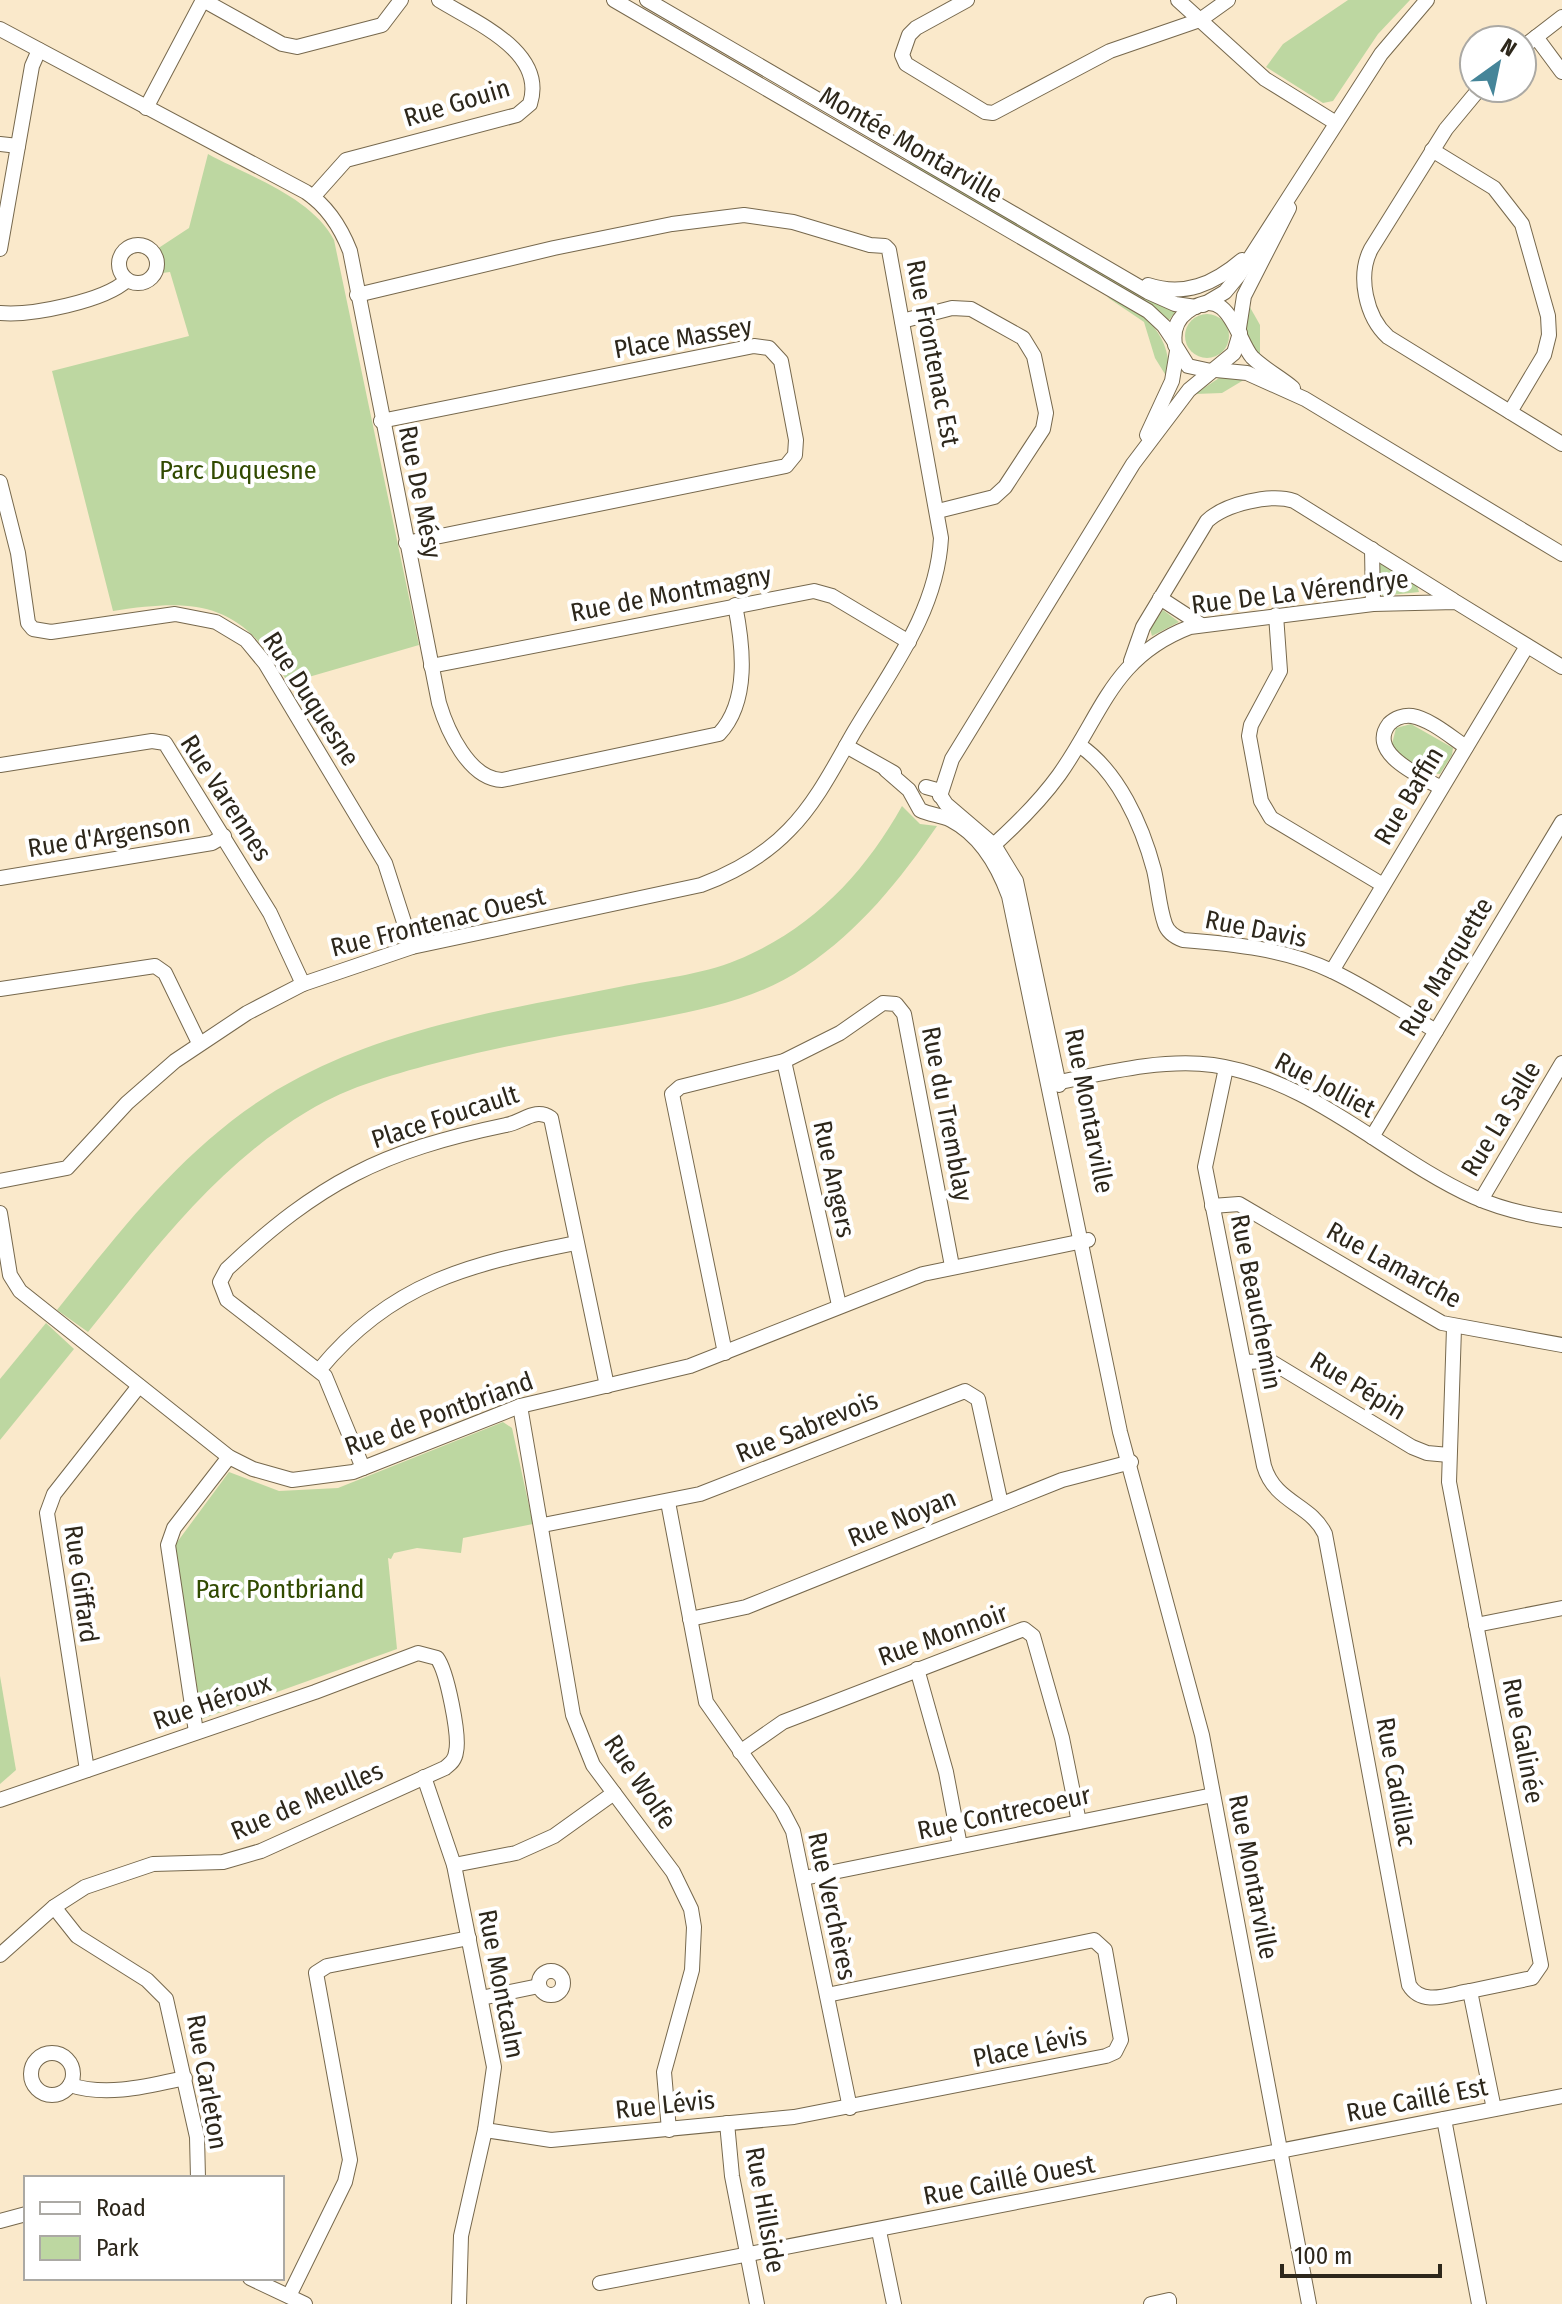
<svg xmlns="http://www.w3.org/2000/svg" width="1562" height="2304" viewBox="0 0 1562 2304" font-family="'Fira Sans Condensed',sans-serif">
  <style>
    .green { fill: #bdd7a1 }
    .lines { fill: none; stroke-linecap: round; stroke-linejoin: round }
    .minor-casing { stroke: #76684d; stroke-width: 16 }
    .minor { stroke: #fff; stroke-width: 14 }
    .labels { text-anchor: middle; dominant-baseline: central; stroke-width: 8; stroke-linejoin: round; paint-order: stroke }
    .street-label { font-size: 26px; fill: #2d271b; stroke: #fff }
    .park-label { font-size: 26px; fill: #314a00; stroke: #fff }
  </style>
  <rect width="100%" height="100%" fill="#fae9cb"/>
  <!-- green -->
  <g class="green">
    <path d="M1348 0H1410L1378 34 1333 101 1323 103 1266 67 1283 44Z"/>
    <path d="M208 154C248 176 312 197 334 240L419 645 288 683C241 602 199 598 113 611L52 371 189 336 170 272 162 273 163 260 157 249 189 228Z"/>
    <path d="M910 161 1176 311 1169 320 1141 299 908 165Z"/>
    <path d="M1107 297C1144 308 1174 338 1168 379L1155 358 1144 322Z"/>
    <path d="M1247 302 1260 325V357C1245 339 1244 324 1247 302Z"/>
    <circle cx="1207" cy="336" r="22"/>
    <path d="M1222 376 1247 378 1222 393 1195 394Z"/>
    <path d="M1379 563 1417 586 1419 592 1382 596Z"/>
    <path d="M1163 610 1179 622 1152 636 1150 629Z"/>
    <path d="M1411 724 1453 748 1452 755 1440 774C1424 774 1400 757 1392 744L1396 728Z"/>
    <path d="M902 806 920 824 937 826C900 880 860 930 805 967 751 1004 685 1013 622 1025 562 1035 503 1046 444 1061 398 1073 349 1086 308 1111 216 1166 154 1250 88 1332L57 1310C128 1221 197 1130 300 1077 400 1025 510 1009 619 987 657 979 701 975 737 960 811 930 864 874 902 806Z"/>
    <path d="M46 1323 74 1349 0 1440V1379Z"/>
    <path d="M503 1422 512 1428 533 1524 463 1538 461 1553 417 1548 394 1553 391 1559 388 1558 397 1649 202 1719 175 1545 229 1472 279 1491 338 1488Z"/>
    <path d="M0 1676 16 1770 0 1784Z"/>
  </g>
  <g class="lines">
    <!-- minor casing -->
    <g class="minor-casing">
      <g id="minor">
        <path d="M203 0 282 44 297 47 382 25 401 0"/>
        <path d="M614 0 1148 311 1164 326 1174 341"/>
        <path d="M647 0 1148 292 1175 304 1196 307"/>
        <path d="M967 0 916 28 909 35 902 55 906 64 985 112 993 113 1110 51 1200 20 1228 0"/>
        <path d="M1178 0 1265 79 1336 123"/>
        <path d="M0 29 306 192C327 206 341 228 350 251L439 703C447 730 469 779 502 780L719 734C750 701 743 645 735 605"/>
        <path d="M1536 37 1562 72"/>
        <path d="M1522 48 1562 17"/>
        <path d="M1480 88 1446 129 1371 249C1357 276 1366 317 1388 337L1562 444"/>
        <path d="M146 108 203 0"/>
        <path d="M0 144 18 146"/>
        <path d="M1432 150 1494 188 1522 224 1548 316 1549 335 1544 355 1510 412"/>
        <path d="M313 197 346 160 517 115 530 104C547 51 474 22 439 0"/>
        <circle cx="138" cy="264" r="19"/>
        <path d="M0 249 32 66 39 50"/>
        <path d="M1148 285C1184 297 1214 284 1242 260"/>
        <path d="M1203 305 1225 292 1239 275 1381 54 1427 0"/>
        <path d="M0 313C31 316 105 301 127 280"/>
        <path d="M902 321 952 308 971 309 1023 338 1034 356 1046 413 1043 429 1005 487 994 497 938 511"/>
        <path d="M1239 328 1244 296 1289 208"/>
        <path d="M1216 370 1247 373 1305 399 1562 554"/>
        <path d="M1211 371 1188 366 1175 345C1173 332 1176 320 1187 312 1228 280 1237 340 1252 357 1264 369 1280 377 1293 388"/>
        <path d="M381 421 754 346 769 348 781 361 796 440 795 455 786 466 406 543"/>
        <path d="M1147 435 1172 381 1177 351"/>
        <path d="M0 482 18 553 28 623 33 629 51 632 175 614 216 622 246 640 265 663 385 863 412 947"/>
        <path d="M1372 549 1373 604"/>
        <path d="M1160 598 1200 624"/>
        <path d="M1276 615 1280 671 1251 725 1249 736 1261 801 1271 818 1383 885"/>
        <path d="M1131 661 1143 627 1207 521C1225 504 1271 493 1294 501L1453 600"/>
        <path d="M431 666 814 591 832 596 909 642"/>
        <path d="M1079 745C1118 771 1142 825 1154 870 1158 887 1159 907 1165 924 1168 933 1175 937 1183 940 1234 944 1287 949 1334 972 1369 989 1402 1011 1436 1031"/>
        <path d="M846 746 894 773"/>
        <path d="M0 765 152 741 165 743 270 913 303 984"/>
        <path d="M886 770 909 790 920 810C930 815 941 815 951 820 980 835 998 866 1009 896L1120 1432 1202 1735 1309 2304"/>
        <path d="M926 787 937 790 946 804 994 845 1016 881 1059 1085"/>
        <path d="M1441 788C1423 777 1366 754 1389 724 1395 718 1404 715 1412 716 1430 719 1451 737 1466 747"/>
        <path d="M940 796 952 759 1133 464 1189 390 1234 353 1240 333"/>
        <path d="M987 851C1013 828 1038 804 1059 775 1103 713 1112 657 1190 627L1373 604 1456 602 1562 667"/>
        <path d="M0 878 212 843 224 836"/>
        <path d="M1332 971 1527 646"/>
        <path d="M0 989 155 966 165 973 199 1043"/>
        <path d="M784 1061 839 1305"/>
        <path d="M1226 1068 1205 1167 1264 1466C1275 1503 1311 1504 1325 1534L1409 1985C1422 2007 1450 1994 1470 1991"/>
        <path d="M1050 1084C1101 1074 1160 1058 1213 1065 1312 1079 1386 1157 1474 1197 1501 1209 1532 1216 1562 1220"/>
        <path d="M1372 1137 1562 822"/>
        <path d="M0 1181 67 1168 127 1103 175 1061 247 1013 303 984 412 947 701 885C733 873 766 854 789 830 816 803 835 765 854 732 890 671 937 612 941 538L889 250 885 246 870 245 793 222 744 215 672 224 554 248 357 295"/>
        <path d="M1481 1200 1562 1063"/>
        <path d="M1212 1206 1239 1204 1442 1323 1562 1345"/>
        <path d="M0 1213 10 1275 20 1291 229 1457 253 1469 292 1480 353 1472 520 1406 690 1366 923 1274 1088 1240"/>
        <path d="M1454 1328 1449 1482 1541 1965 1532 1978 1470 1991 1494 2109"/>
        <path d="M725 1353 672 1094 680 1087 784 1061 840 1033 883 1003 896 1004 904 1014 952 1266"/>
        <path d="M1244 1362 1270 1361 1412 1447 1427 1453 1449 1455"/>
        <path d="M320 1369C392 1282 470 1264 576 1243"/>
        <path d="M520 1406 573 1715 593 1765 673 1872 691 1909 694 1927 692 1970 664 2072 669 2130"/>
        <path d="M363 1468 325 1376 227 1300 220 1282 227 1269C320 1182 381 1151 506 1125 523 1122 535 1107 551 1118L607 1386"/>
        <path d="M668 1502 706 1702 782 1810 793 1831 850 2108"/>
        <path d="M543 1525 700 1494 965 1391 978 1399 1001 1504"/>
        <path d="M690 1619 746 1607 1062 1480 1131 1462"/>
        <path d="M1476 1625 1562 1608"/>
        <path d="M917 1669 946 1772 960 1846"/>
        <path d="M196 1732 168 1545 174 1528 229 1457"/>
        <path d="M740 1752 783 1722 1024 1629 1033 1636 1062 1738 1079 1822"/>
        <path d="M87 1770 47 1513 54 1494 139 1386"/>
        <path d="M424 1777 454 1865 494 2067 485 2130 461 2236 459 2304"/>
        <path d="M0 1800 315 1692 418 1653 437 1658C447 1671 460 1736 456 1752 455 1760 451 1763 445 1768L261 1851 223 1862 153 1864 85 1887 54 1907 0 1955"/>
        <path d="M454 1865 516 1853 554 1836 614 1793"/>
        <path d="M804 1878 1213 1795"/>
        <path d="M54 1907 77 1936 147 1980 166 1999 197 2137 198 2178"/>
        <circle cx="551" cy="1983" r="12"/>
        <path d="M481 1998 539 1986"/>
        <circle cx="52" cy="2074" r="21"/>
        <path d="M70 2085C107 2097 148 2086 185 2078"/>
        <path d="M1444 2119 1479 2304"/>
        <path d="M727 2123 732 2176 757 2304"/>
        <path d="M485 2130 551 2140 794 2117 1106 2056 1115 2052 1121 2040 1105 1950 1094 1940 827 1995"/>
        <path d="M0 2221 26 2214"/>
        <path d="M879 2231 894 2304"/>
        <path d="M250 2278 305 2304"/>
        <path d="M600 2283 1562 2096"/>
        <path d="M289 2296 345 2182 350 2160 316 1973 327 1966 469 1938"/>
        <path d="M1151 2304 1169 2300V2304"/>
      </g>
    </g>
    <!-- minor -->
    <use href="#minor" class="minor"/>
  </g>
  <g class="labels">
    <!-- street labels -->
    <g class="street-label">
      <text transform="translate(457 103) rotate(-17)">Rue Gouin</text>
      <text transform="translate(911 145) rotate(30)">Montée Montarville</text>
      <text transform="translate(683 338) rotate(-10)">Place Massey</text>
      <text transform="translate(933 353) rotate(79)">Rue Frontenac Est</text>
      <text transform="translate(420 492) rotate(79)">Rue De Mésy</text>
      <text transform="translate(1300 592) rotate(-7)">Rue De La Vérendrye</text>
      <text transform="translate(671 594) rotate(-11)">Rue de Montmagny</text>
      <text transform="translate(311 699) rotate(57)">Rue Duquesne</text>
      <text transform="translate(1409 796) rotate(-59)">Rue Baffin</text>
      <text transform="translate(226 798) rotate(57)">Rue Varennes</text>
      <text transform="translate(109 836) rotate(-9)">Rue d'Argenson</text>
      <text transform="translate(438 922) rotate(-14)">Rue Frontenac Ouest</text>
      <text transform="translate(1256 929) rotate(11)">Rue Davis</text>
      <text transform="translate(1446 967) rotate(-59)">Rue Marquette</text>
      <text transform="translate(1325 1085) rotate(28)">Rue Jolliet</text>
      <text transform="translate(1089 1111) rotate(79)">Rue Montarville</text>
      <text transform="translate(947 1114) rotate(79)">Rue du Tremblay</text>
      <text transform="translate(445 1117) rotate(-18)">Place Foucault</text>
      <text transform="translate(1501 1119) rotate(-59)">Rue La Salle</text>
      <text transform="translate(834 1179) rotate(78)">Rue Angers</text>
      <text transform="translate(1394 1265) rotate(29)">Rue Lamarche</text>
      <text transform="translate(1256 1302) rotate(79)">Rue Beauchemin</text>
      <text transform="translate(1358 1386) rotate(31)">Rue Pépin</text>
      <text transform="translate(439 1414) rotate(-20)">Rue de Pontbriand</text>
      <text transform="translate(807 1427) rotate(-22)">Rue Sabrevois</text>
      <text transform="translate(902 1518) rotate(-22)">Rue Noyan</text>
      <text transform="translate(81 1584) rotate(82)">Rue Giffard</text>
      <text transform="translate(943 1635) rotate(-20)">Rue Monnoir</text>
      <text transform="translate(212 1702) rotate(-19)">Rue Héroux</text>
      <text transform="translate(1523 1741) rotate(79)">Rue Galinée</text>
      <text transform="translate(640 1782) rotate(56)">Rue Wolfe</text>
      <text transform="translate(1396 1782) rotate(80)">Rue Cadillac</text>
      <text transform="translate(307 1801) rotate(-23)">Rue de Meulles</text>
      <text transform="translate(1004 1813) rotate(-12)">Rue Contrecoeur</text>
      <text transform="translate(1253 1877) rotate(79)">Rue Montarville</text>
      <text transform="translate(832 1906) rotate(78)">Rue Verchères</text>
      <text transform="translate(501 1984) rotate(79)">Rue Montcalm</text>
      <text transform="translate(1030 2047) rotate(-12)">Place Lévis</text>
      <text transform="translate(207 2082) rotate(80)">Rue Carleton</text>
      <text transform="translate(1417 2100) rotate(-11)">Rue Caillé Est</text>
      <text transform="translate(665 2105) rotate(-6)">Rue Lévis</text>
      <text transform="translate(1009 2180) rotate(-11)">Rue Caillé Ouest</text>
      <text transform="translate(765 2210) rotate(80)">Rue Hillside</text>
    </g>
    <!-- park labels -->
    <g class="park-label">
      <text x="238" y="470">Parc Duquesne</text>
      <text x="280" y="1589">Parc Pontbriand</text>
    </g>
  </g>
  <!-- legend -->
  <rect x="24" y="2176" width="260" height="104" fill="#ffffff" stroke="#aba9a4" stroke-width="2"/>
  <rect x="40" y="2202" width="40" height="12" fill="#ffffff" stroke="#aba9a4" stroke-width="2"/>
  <text x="96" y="2216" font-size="24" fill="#2d271b">Road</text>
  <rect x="40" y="2236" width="40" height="24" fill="#bdd7a1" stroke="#aba9a4" stroke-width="2"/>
  <text x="96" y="2256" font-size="24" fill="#2d271b">Park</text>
  <!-- north arrow -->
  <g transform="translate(1498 64) rotate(33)"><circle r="38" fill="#ffffff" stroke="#aba9a4" stroke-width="2"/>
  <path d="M0-6L14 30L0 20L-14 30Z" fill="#458599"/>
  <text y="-12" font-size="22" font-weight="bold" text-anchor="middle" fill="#2d271b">N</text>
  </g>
  <!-- scale -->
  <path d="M1282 2264v12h158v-12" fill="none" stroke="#2d271b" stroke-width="4"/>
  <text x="1294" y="2264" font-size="24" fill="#2d271b" stroke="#ffffff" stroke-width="6" paint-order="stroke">100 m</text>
</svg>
